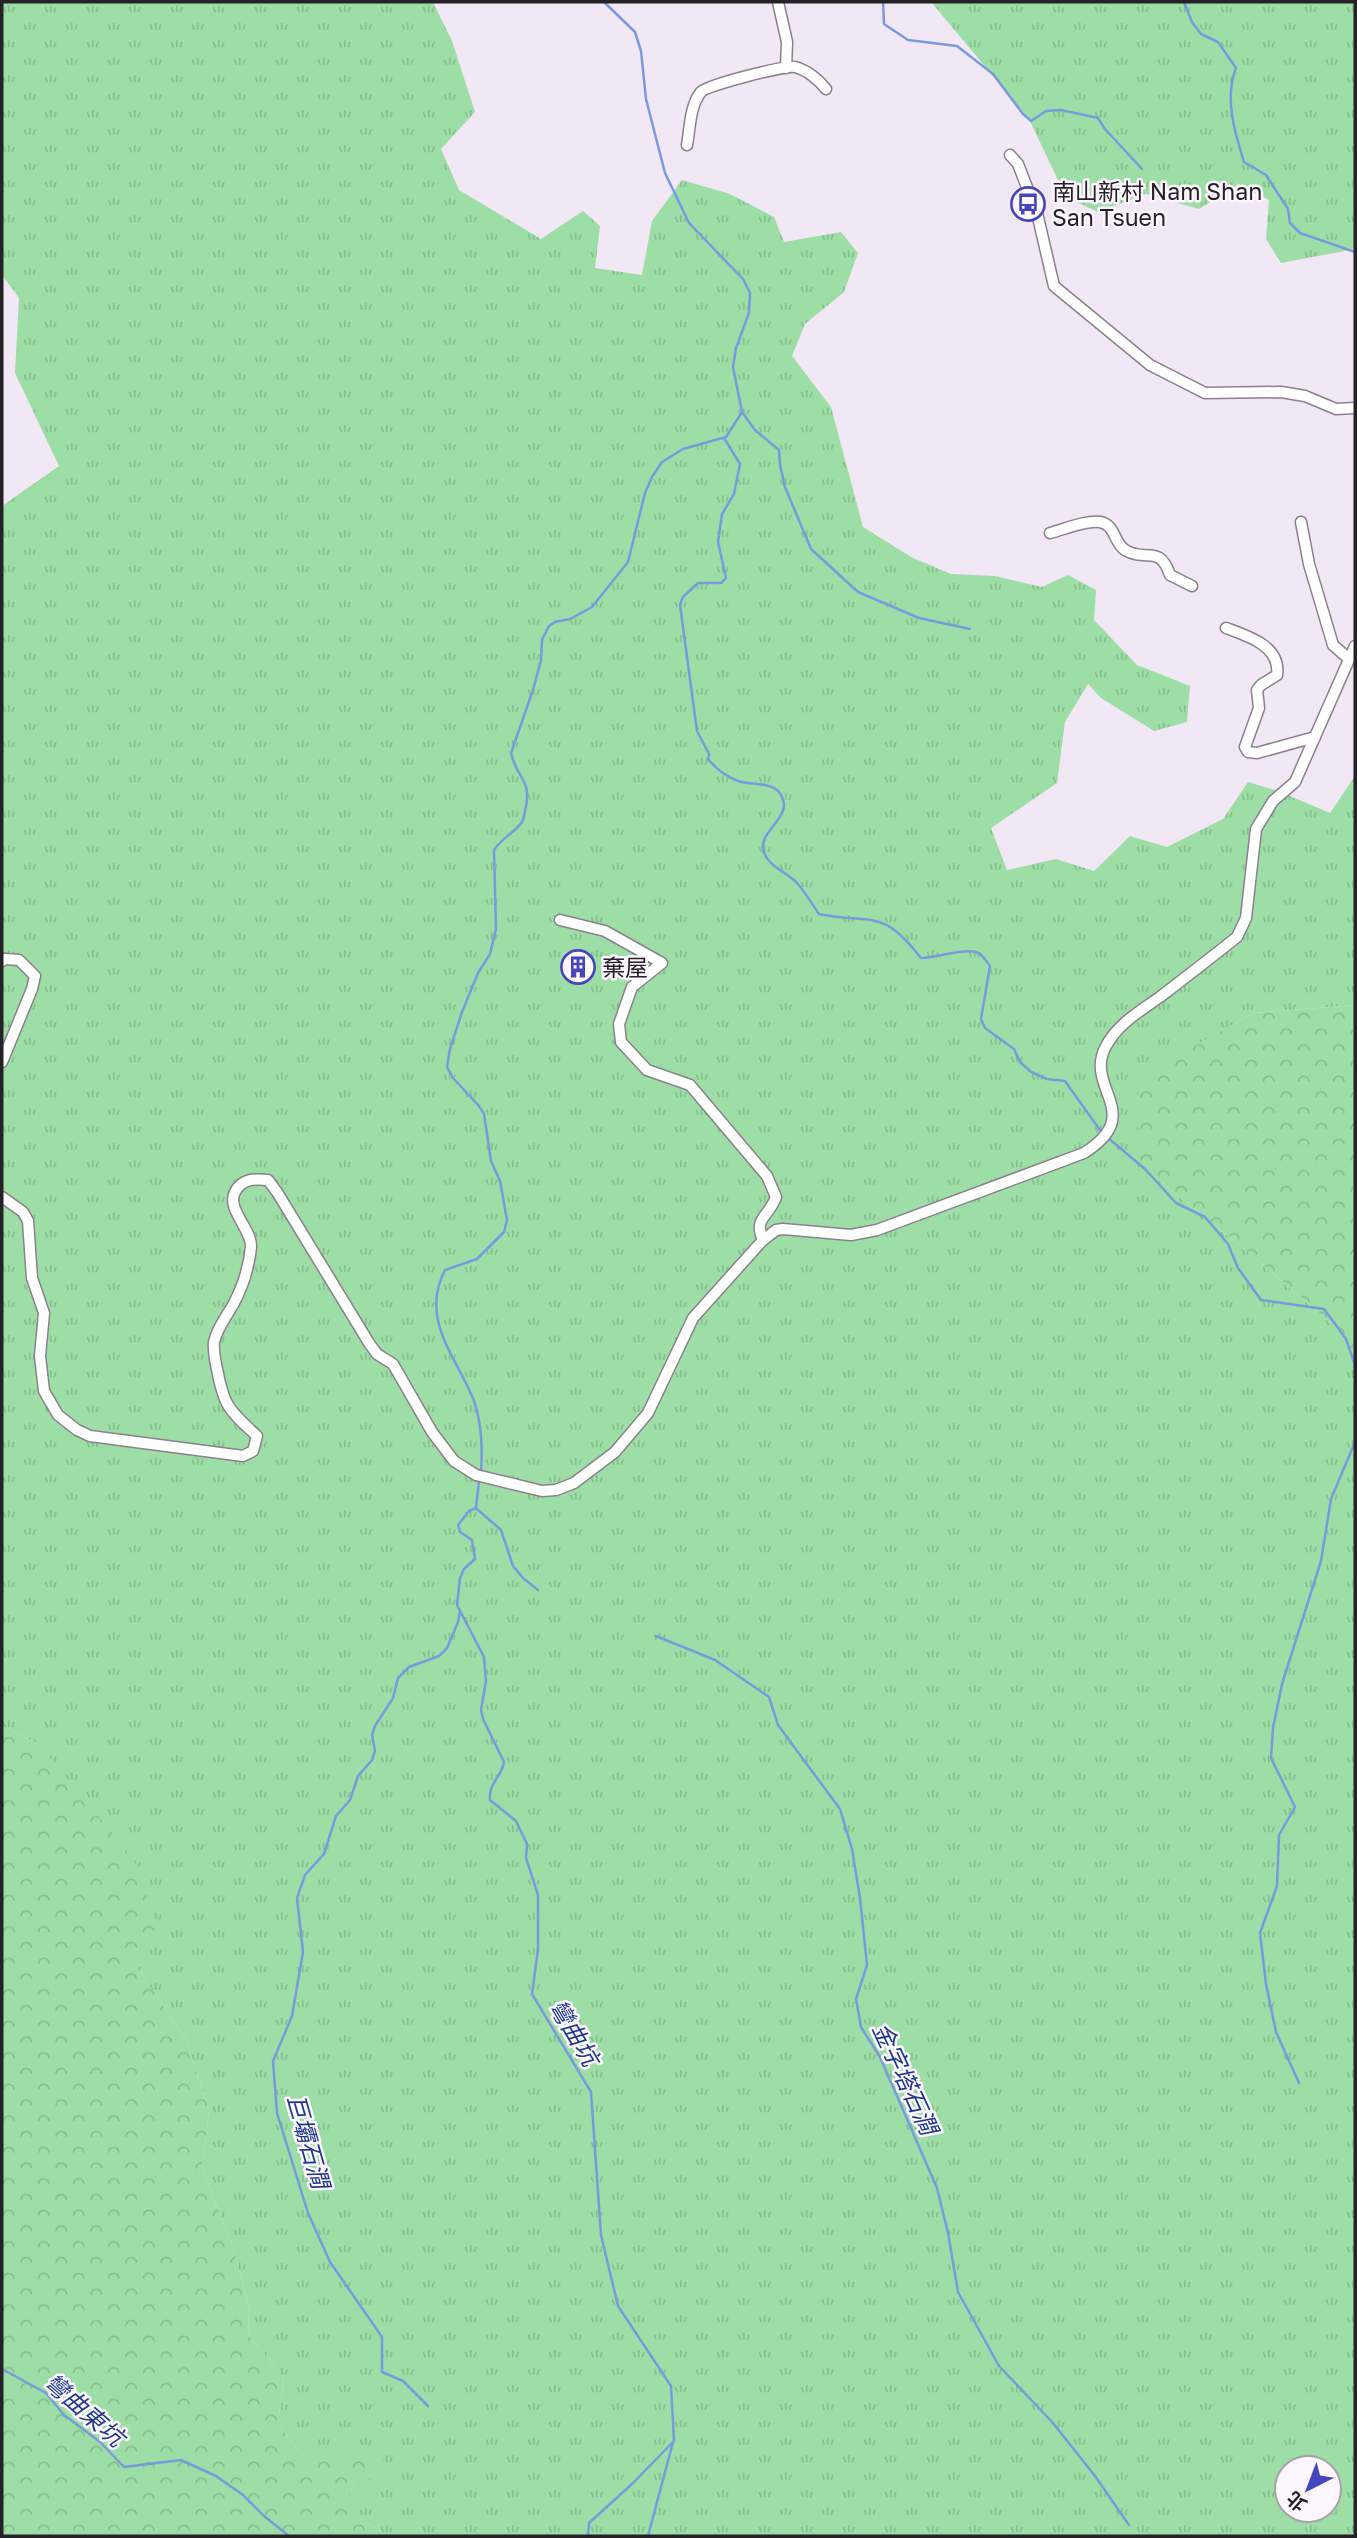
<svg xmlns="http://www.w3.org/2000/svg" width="1357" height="2538" viewBox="0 0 1357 2538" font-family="'Golos Text','Noto Sans TC',sans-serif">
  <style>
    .grass { fill: url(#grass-tufts); fill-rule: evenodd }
    .forest { fill: url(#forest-crowns) }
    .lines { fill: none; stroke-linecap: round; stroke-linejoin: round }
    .stream { stroke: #7a9adf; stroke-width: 2.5 }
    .minor-casing { stroke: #8b818d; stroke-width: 13 }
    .minor { stroke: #fff; stroke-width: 10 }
    .labels { text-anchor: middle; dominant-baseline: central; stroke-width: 5; stroke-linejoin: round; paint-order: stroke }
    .poi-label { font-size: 23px; fill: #252126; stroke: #fdf6fe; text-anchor: start }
    .water-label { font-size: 24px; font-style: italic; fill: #1d3a8b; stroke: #fdf6fe }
  </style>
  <defs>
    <pattern id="grass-tufts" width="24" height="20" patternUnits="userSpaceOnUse" patternTransform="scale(1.75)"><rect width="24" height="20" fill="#9ddea6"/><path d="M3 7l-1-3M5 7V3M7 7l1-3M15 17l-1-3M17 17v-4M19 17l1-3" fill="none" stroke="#87be8f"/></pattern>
    <pattern id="forest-crowns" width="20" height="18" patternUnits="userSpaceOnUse" patternTransform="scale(1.75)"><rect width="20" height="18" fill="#9ddea6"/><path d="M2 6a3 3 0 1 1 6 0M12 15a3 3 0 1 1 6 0" fill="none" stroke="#87be8f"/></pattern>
  </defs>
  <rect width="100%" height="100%" fill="#f2e7f5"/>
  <!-- grass -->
  <g class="grass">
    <path d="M2 2H433L452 41 475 112 441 149 459 190 541 239 583 211 600 226 595 268 642 275 652 221 682 180 730 194 774 217 784 242 841 232 858 253 844 292 805 324 792 356 831 407 863 527 913 558 951 574 995 576 1042 587 1068 575 1096 590 1094 620 1137 665 1190 686 1187 722 1154 731 1101 698 1088 684 1065 722 1057 783 991 828 1007 870 1056 859 1094 871 1130 836 1167 847 1223 819 1248 782 1278 791 1330 813 1355 776V1005L1253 1013 1139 1078 1138 1164 1242 1247 1340 1331 1355 1354V2536H385L373 2526 343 2509 354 2483 383 2454H301L278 2424 284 2378 249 2336 248 2302 231 2242 202 2168 209 2110 185 2038 133 1962 38 1744 2 1726V506L59 466 15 373 19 298 2 275ZM1287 2468H1329V2510H1287Z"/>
    <path d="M931 2H1355V249L1281 263 1266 239 1269 200 1239 184 1199 209 1146 194 1098 212 1066 197 1029 119Z"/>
  </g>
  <!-- forest -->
  <g class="forest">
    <path d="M1355 1005V1354L1340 1331 1242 1247 1138 1164V1078L1253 1013Z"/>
    <path d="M2 1726 38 1744 133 1858 158 1925 133 1962 185 2038 209 2110 202 2168 231 2242 248 2302 249 2336 284 2378 278 2424 301 2454H383L384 2474 354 2483 344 2509 373 2526 385 2536H2Z"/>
  </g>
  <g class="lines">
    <!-- stream -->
    <g class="stream">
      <path d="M604 2 635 32 641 51 646 99 665 173 689 223 743 279 750 293 749 313 736 348 733 367 742 412 755 430 779 450 780 465 785 487 811 549 858 592 919 618 970 629"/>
      <path d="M883 2 884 24 908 40 957 46 993 74 1023 114 1031 121 1046 111 1061 110 1098 118 1105 129 1142 169"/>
      <path d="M1184 2 1192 22 1201 34 1218 42 1236 68C1224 98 1235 133 1244 162L1266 175 1288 209 1290 223 1300 233 1355 252"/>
      <path d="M724 438 740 464 734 494 722 514 718 542 726 578 721 583H698L683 597 680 605 697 731 709 754 708 759C717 770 725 776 738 781 750 785 771 782 779 792 797 815 760 829 763 849 766 866 787 872 797 883 805 892 812 904 819 914 874 925 881 907 921 958 936 958 968 947 978 953 983 955 987 962 990 966L981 1019 985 1028 1014 1049 1020 1062 1031 1072 1047 1079 1065 1081 1102 1133"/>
      <path d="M1107 1137 1145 1169 1176 1203 1205 1217 1228 1244 1238 1268 1261 1300 1324 1309 1346 1339 1355 1365"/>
      <path d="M481 1470C483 1447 481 1417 472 1396 454 1354 420 1318 445 1270L477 1259 504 1232 507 1220 500 1181 491 1161 484 1114 479 1106 453 1078 447 1067 450 1049 462 1012 478 973 490 954 496 929 494 850C501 838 515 833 522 822 523 821 525 812 525 811 533 779 517 780 511 753L533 690 541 660 542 640 549 626 555 622 570 619 592 607 628 562 645 493 652 477 662 462 683 449 726 437 742 412"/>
      <path d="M476 1508 469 1511 458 1525 460 1532 472 1540 475 1559 464 1569 460 1578 457 1605 484 1657 486 1681 481 1710 483 1719 504 1762C502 1777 488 1783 490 1800L516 1821 527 1844 526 1858 538 1895V1949L532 1994 591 2092 601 2235 618 2306 671 2386 674 2441 632 2484 589 2523 588 2536"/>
      <path d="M476 1508 479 1481"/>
      <path d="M477 1509 501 1530 513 1566 523 1578 538 1590"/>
      <path d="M656 1636 715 1660 769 1697 778 1725 840 1809 852 1849 860 1898 867 1965 856 1999 861 2027 880 2057 937 2188 948 2233 958 2292 999 2366 1053 2423 1095 2476 1129 2525"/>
      <path d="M1299 2083 1276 2032 1266 1984 1260 1933 1277 1886 1279 1835 1295 1807 1271 1758 1273 1728 1282 1684 1321 1561 1331 1499 1355 1442"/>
      <path d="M2 2369 46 2393 64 2415 100 2442 124 2467 181 2460 216 2476 243 2495 264 2516 289 2536"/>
      <path d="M428 2406 403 2381 382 2372V2337L330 2262 308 2213 277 2113 273 2061 292 2016 303 1952 297 1898 305 1875 324 1854 336 1816 350 1800 358 1776 372 1760 375 1751 372 1735 375 1726 393 1698 398 1678 409 1667 439 1656 447 1648 458 1622 460 1611"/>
      <path d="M648 2536 673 2442"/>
    </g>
    <!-- minor casing -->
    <g class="minor-casing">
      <g id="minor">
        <path d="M778 2 787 42 786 68"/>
        <path d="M687 145C690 128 690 105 701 92 707 85 786 65 795 67 807 70 819 80 826 89"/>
        <path d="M1010 155 1018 164 1037 213 1054 286 1150 365 1205 393 1281 392 1305 396 1336 409 1355 408"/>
        <path d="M1301 522 1309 564 1333 645 1349 659"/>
        <path d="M1050 533C1065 529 1086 520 1100 522 1116 525 1113 542 1125 550 1146 563 1159 543 1170 575L1192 586"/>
        <path d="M1226 628C1248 636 1281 646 1277 675L1261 685 1257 690 1259 708 1245 747 1248 752 1257 753 1315 737"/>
        <path d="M560 920 605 931 662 963 632 987 619 1024 621 1042 647 1070 690 1085 767 1176 776 1197C769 1217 753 1218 763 1240"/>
        <path d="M2 961 5 959 19 960 35 976 32 989 2 1062"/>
        <path d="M2 1197 23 1212 28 1221 32 1278 44 1313 40 1356 44 1391 58 1415 77 1430 90 1436 243 1456 253 1451 257 1436C229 1410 224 1407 217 1369 215 1360 213 1351 214 1342 217 1328 227 1316 234 1303 243 1286 249 1267 251 1247 252 1229 226 1209 235 1192 242 1178 255 1179 268 1180L277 1192 369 1343 377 1354 393 1364 432 1432 454 1461 476 1475 542 1491 556 1490 574 1483 615 1452 648 1413 693 1318 763 1240 776 1230 783 1229 851 1235 877 1230 1084 1153C1146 1114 1085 1089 1105 1048 1116 1025 1140 1011 1160 997 1186 977 1212 957 1237 937L1246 918 1256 829 1273 801 1295 782 1355 646"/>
      </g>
    </g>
    <!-- minor -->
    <use href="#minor" class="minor"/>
  </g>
  <!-- icons -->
  <defs>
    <g id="bus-ring" transform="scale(1.75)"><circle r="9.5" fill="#fdf6fe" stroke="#4546bc" stroke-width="1.5"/><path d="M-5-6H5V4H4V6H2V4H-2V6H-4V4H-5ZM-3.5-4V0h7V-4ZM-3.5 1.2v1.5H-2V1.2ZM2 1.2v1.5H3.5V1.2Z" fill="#4546bc"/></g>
    <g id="building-ring" transform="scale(1.75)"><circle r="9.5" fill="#fdf6fe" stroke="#4546bc" stroke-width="1.5"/><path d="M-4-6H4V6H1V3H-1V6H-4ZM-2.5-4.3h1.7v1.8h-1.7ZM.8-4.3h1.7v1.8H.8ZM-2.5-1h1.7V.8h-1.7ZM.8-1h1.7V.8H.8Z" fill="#4546bc"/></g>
  </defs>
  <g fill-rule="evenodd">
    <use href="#bus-ring" x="1028" y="204"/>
    <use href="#building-ring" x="578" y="967"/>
  </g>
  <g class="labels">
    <!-- poi labels -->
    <g class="poi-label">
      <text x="1052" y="191">南山新村 Nam Shan<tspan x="1052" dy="26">San Tsuen</tspan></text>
      <text x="602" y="967">棄屋</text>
    </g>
    <!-- water labels -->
    <g class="water-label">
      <text transform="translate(575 2032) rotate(59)">彎曲坑</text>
      <text transform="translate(906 2078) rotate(65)">金字塔石澗</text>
      <text transform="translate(309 2141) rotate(74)">巨壩石澗</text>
      <text transform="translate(85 2409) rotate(41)">彎曲東坑</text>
    </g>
  </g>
  <!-- border -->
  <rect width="1357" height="2538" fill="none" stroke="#252126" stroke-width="7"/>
  <!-- north arrow -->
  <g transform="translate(1308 2489) rotate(222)"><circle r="33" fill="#fdf6fe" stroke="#a7a1a8" stroke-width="2"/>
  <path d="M0-5L12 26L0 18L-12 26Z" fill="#4546bc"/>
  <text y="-10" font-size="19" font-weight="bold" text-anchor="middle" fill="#252126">北</text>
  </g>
</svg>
